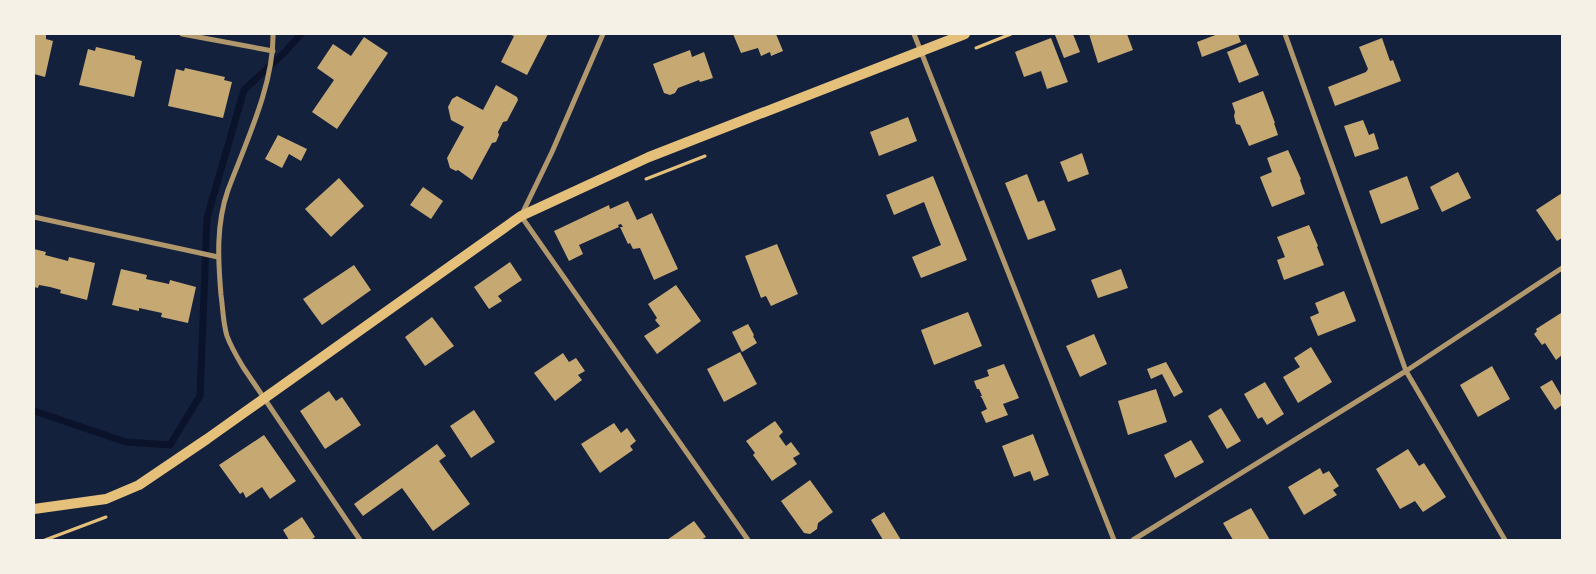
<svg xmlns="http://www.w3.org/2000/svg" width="1596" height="574" viewBox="0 0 1596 574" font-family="'DejaVu Sans',sans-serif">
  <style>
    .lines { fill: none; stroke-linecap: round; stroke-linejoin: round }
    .stream { stroke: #0b132b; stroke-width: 7 }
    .building { fill: #c6a872 }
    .path { stroke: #e5c07b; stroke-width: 3 }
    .minor { stroke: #b1986c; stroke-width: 5 }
    .secondary { stroke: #e5c07b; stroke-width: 10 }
  </style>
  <rect width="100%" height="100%" fill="#14213d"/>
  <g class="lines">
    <!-- stream -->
    <path class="stream" d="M34 411 126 442 170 445 200 396 207 218 244 90 285 52 301 34"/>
  </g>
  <!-- building -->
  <g class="building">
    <path d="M34 34 46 35V39L53 41 45 77 34 74Z"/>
    <path d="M508 34H548L527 75 501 62 514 36Z"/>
    <path d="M733 34H776L783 51 771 56 770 52 761 56 758 48 741 53Z"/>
    <path d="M1058 34H1073L1080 52 1064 58 1055 35Z"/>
    <path d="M1089 34H1127L1133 50 1098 63Z"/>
    <path d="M1218 34H1238L1241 42 1202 57 1197 42Z"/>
    <path d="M364 37 388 53 337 129 312 112 334 80 317 68 333 44 351 56Z"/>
    <path d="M1051 38 1068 82 1047 89 1041 71 1024 77 1015 52Z"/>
    <path d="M1382 38 1390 61 1393 60 1401 81 1335 106 1328 87 1366 72 1368 69 1359 47Z"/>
    <path d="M1246 44 1259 75 1239 83 1227 52Z"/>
    <path d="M96 47 135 56V59L142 61 134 97 79 85 88 49 95 51Z"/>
    <path d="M690 50 692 57 704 52 713 78 700 82 699 80 678 88 675 93 670 95 664 93 653 64Z"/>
    <path d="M185 68 225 77 224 80 232 82 223 118 168 106 176 69 184 71Z"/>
    <path d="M496 85 517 97 518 100 507 121 503 122 498 132 499 135 496 142 492 143 472 180 458 170 456 171 450 168 447 158 464 127 451 120 448 107 452 99 457 96 483 110Z"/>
    <path d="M1263 91 1275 123H1274L1278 135 1249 146 1240 125 1236 124 1234 116 1235 112 1232 103Z"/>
    <path d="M908 117 917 141 879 156 870 132Z"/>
    <path d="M1363 120 1369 135 1374 133 1379 149 1355 157 1344 126Z"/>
    <path d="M278 135 307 149 301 161 289 154 282 168 265 159Z"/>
    <path d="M1288 150 1301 179 1300 180 1305 194 1272 207 1260 177 1272 172 1267 158Z"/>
    <path d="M1082 153 1089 174 1068 182 1060 162Z"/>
    <path d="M1458 172 1471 198 1442 212 1430 187Z"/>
    <path d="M1027 174 1038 202 1044 200 1056 230 1028 240 1005 183Z"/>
    <path d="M933 176 967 260 921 278 912 257 941 245 932 223 924 202 894 215 886 195Z"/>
    <path d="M1407 176 1419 209 1381 224 1369 191Z"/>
    <path d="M339 178 364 206 331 237 305 209Z"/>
    <path d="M423 187 443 201 431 219 410 205Z"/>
    <path d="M1562 193V238L1557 241 1536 210Z"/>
    <path d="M628 201 637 220 652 213 678 269 654 280 640 248 633 249 630 243 628 244 620 227H623L621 224 618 225 619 227 579 245 583 254 569 261 554 231 609 205 610 209Z"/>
    <path d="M1309 225 1318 246 1317 247 1324 265 1284 280 1277 260 1285 257 1277 237Z"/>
    <path d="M777 244 798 294 771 306 766 296 761 298 745 256Z"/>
    <path d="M34 249 46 252 45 255 68 261 69 257 95 263 87 300 60 293 61 290 50 287 39 285 38 288 34 287Z"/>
    <path d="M510 262 522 280 498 296 502 301 489 309 474 287Z"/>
    <path d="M354 265 371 290 322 325 303 299Z"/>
    <path d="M121 269 147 275 146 279 169 284 170 280 196 287 188 323 161 317 162 313 139 308V311L112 305Z"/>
    <path d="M1121 269 1128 288 1098 298 1091 280Z"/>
    <path d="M676 285 701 321 657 354 644 336 660 326 655 320 657 318 648 304Z"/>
    <path d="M1344 291 1356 321 1318 336 1310 317 1319 313 1315 303Z"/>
    <path d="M968 312 982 346 934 365 921 330Z"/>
    <path d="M1561 313 1562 316V355L1556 360 1545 343 1542 345 1534 334 1537 331 1536 329Z"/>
    <path d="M432 317 454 346 425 366 405 337Z"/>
    <path d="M748 324 754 335 753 336 757 343 742 352 732 332Z"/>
    <path d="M1094 334 1107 364 1080 377 1066 346Z"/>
    <path d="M1311 347 1332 382 1298 403 1283 377 1300 367 1294 358Z"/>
    <path d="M740 352 757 384 724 402 707 369Z"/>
    <path d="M563 353 569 362 576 358 585 371 578 375 582 380 555 401 534 373Z"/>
    <path d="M1166 362 1183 392 1174 397 1162 374 1151 379 1147 369Z"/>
    <path d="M1004 364 1019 398 1003 404 1008 415 986 423 981 412 987 409 982 398 980 396H982L979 389H977L974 381 989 376 987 370Z"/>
    <path d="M1492 366 1510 399 1478 417 1460 385Z"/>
    <path d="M1552 380 1562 397V405L1555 410 1540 387Z"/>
    <path d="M1265 382 1284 414 1267 425 1262 417 1258 419 1244 394Z"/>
    <path d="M1156 389 1167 422 1128 435 1118 401Z"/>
    <path d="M329 391 336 401 342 397 361 425 325 449 300 411Z"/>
    <path d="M1221 408 1241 441 1227 449 1208 416Z"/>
    <path d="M474 410 495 442 471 458 450 426Z"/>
    <path d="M775 421 783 432 779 436 786 446 791 442 800 454 793 458 797 464 772 481 753 455 755 453 746 441Z"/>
    <path d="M614 423 621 433 627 428 636 441 630 446 633 450 600 473 581 444Z"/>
    <path d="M1033 434 1049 475 1034 481 1030 471 1014 477 1002 446Z"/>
    <path d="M264 435 296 481 270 499 262 487 246 498 243 492 240 494 219 465Z"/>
    <path d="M1191 440 1204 462 1175 478 1164 455Z"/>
    <path d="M437 444 446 456 439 461 470 504 433 531 402 488 363 516 354 504Z"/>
    <path d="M1408 449 1419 466 1424 463 1446 497 1423 512 1415 501 1400 509 1376 469Z"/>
    <path d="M1320 468 1323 474 1329 471 1339 486 1333 490 1337 495 1304 515 1288 487Z"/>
    <path d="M810 480 833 512 818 523 817 529 810 534 804 533 781 501Z"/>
    <path d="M1251 508 1270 540H1233L1223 523Z"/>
    <path d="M884 512 901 540H883L871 520Z"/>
    <path d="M302 517 315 537 311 540H289L283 530Z"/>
    <path d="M694 521 706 537 701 540H667Z"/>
  </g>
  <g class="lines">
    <!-- path -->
    <g class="path">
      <path d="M976 48 1011 34"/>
      <path d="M646 179 705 156"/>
      <path d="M45 540 106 517"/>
    </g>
    <!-- minor -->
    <g class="minor">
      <path d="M182 34 273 51"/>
      <path d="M273 34C274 84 246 142 228 190 216 224 218 260 221 295 223 309 223 323 227 336 231 347 237 357 243 367L360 540"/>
      <path d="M603 34 552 152 521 216 748 540"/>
      <path d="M914 34 1114 540"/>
      <path d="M1285 34 1406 371 1505 540"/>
      <path d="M34 217 218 257"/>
      <path d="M1133 540 1406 371 1562 268"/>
    </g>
    <!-- secondary -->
    <path class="secondary" d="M34 509 106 499 139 485 207 439 521 216 649 157 965 34"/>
  </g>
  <!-- border -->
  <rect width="1596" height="574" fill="none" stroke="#f6f1e7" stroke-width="70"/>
</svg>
